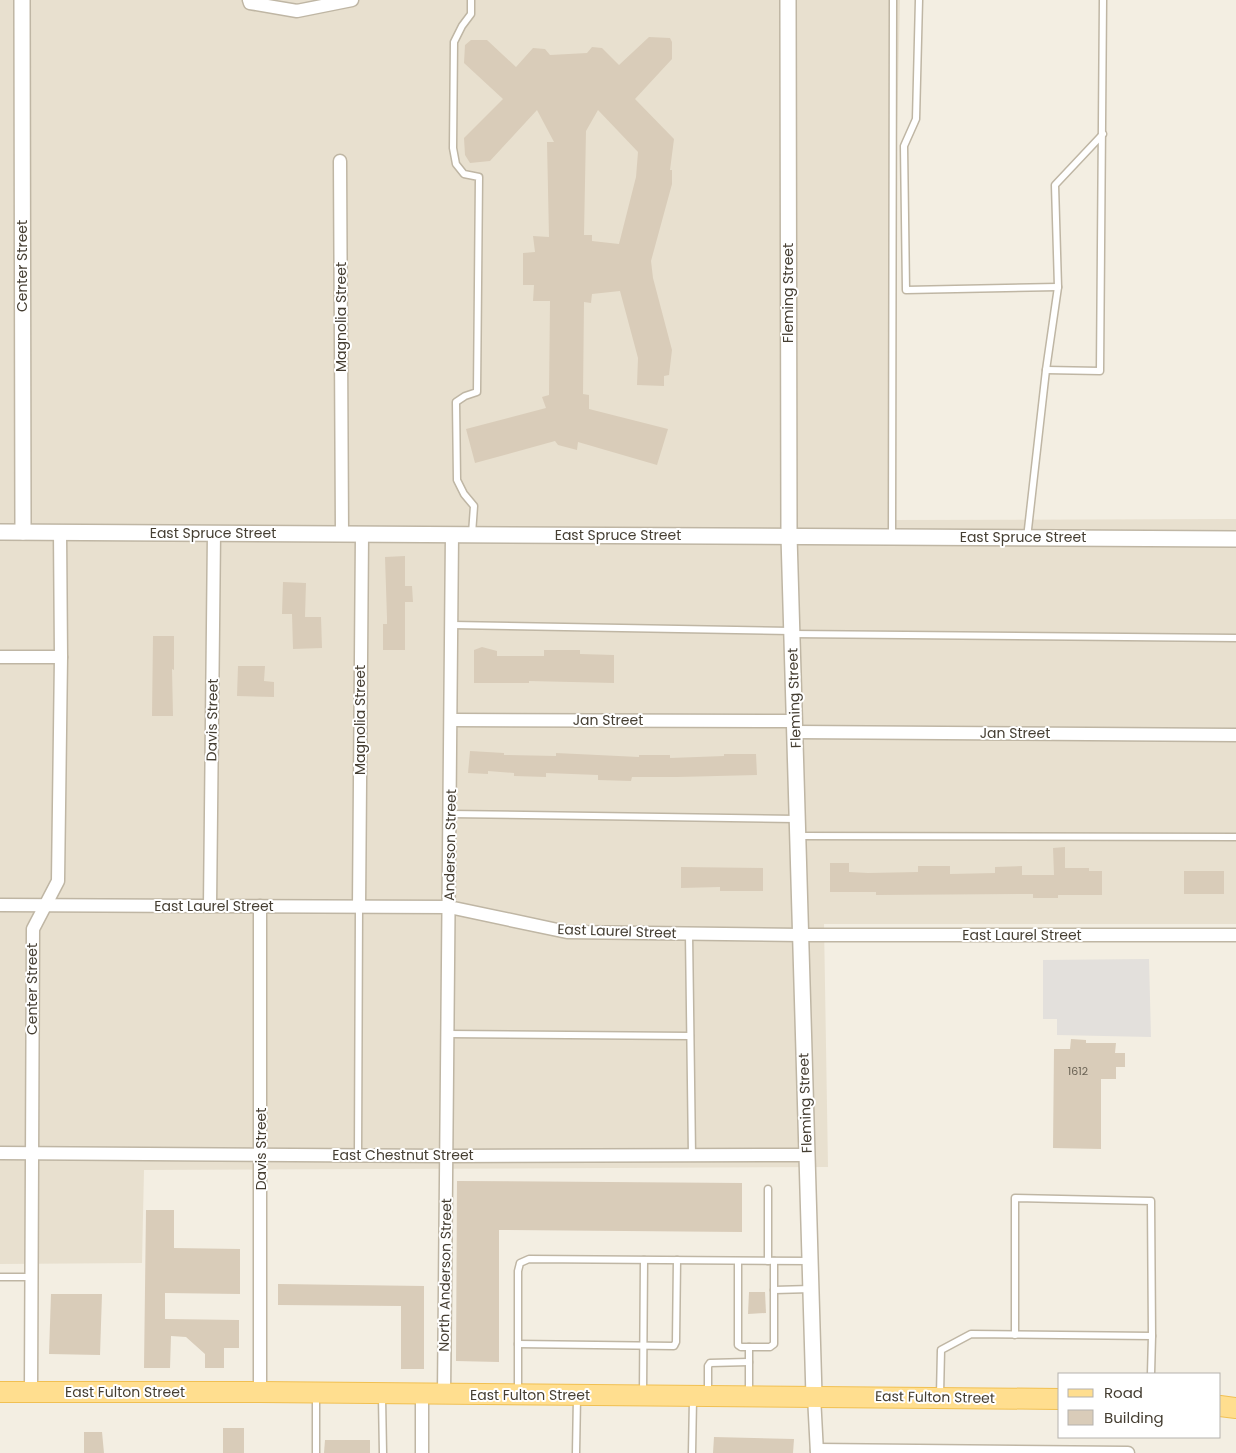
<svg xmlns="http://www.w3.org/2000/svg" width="1236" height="1453" viewBox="0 0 1236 1453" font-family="Poppins,sans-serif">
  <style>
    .residential { fill: #e8e0cf }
    .parking { fill: #e3e0dc }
    .building { fill: #d9ccb9; fill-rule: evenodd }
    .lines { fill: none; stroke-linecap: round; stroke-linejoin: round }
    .service-casing { stroke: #bfb6a4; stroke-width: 9 }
    .minor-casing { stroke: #bfb6a4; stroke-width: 15 }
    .tertiary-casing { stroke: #bfb6a4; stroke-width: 18 }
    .primary-casing { stroke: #f1c052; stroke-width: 22 }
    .service { stroke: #fff; stroke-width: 6 }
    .minor { stroke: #fff; stroke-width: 12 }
    .tertiary { stroke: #fff; stroke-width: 15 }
    .primary { stroke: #ffde8f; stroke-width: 20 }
    .labels { text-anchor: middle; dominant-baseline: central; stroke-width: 4; stroke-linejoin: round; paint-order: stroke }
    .number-label { font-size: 11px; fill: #6a6254 }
    .street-label { font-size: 14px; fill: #453e32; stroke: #fff }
  </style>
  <rect width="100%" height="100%" fill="#f3eee2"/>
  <!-- residential -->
  <path class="residential" d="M0 0H900L888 520 1236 519V924H824L828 1167 144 1170 142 1263 0 1264Z"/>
  <!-- parking -->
  <path class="parking" d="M1149 959 1151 1037 1057 1035V1019H1043V960Z"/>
  <!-- building -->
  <g class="building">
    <path d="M649 37 670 38 672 42V59L635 99 674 139 670 170H672V184L651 261 653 278 672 350 669 375 664 376V386L637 385 638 358 620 291 592 294 591 303 584 302 583 394 589 395V409L668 429 657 465 578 442 577 450 558 445 555 441 475 463 466 429 546 408 542 397 549 395 550 301H533L534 285H523V253L535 252 533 236 549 237 547 142H554L537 110 490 161 470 163 465 155 464 138 503 99 464 63 465 45 471 40H487L516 67 533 48 545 49 550 55 587 53 592 47 602 48 619 65ZM598 110 638 152 636 177 619 244 592 241V235H584L586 131Z"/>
    <path d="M405 556V586H412L413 602H405V650H383V624H387V618L385 557Z"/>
    <path d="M283 582 306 583 305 617H321L322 648 293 649 292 614H282Z"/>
    <path d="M153 636H174V670L172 669 173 716H152Z"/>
    <path d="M482 647 497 651V656H544V650H580V654L614 655V683L529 681V683H474V650Z"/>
    <path d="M238 666H265L264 681 274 682V697L237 696Z"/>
    <path d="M470 751 504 753V755L556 756V753L639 757V755H670V758L724 756V754H756L757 775 677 777H632L631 781 598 780V775L546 773V777L514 776V773L488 771V774L468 773Z"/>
    <path d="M1065 847V868H1089V871H1102V895H1058V898H1033V894L876 895V892H830V863H849V872L868 873 918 872V866H950V874L995 873V867L1022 866V875H1054L1053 848Z"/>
    <path d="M681 867 763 868V891H720V887L681 888Z"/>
    <rect x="1184" y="871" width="40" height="23"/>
    <path d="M1071 1039 1086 1040V1043H1116L1115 1053H1125V1067H1116V1079H1101V1149L1053 1148 1054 1049H1070Z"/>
    <path d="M457 1181 742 1183V1232L499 1230V1362L456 1361Z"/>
    <path d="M146 1210H174V1248L240 1249V1294L165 1293V1319L239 1320V1348H224V1368H205V1354L186 1337 171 1336 170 1368H144Z"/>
    <path d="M278 1284 424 1286V1369H401V1306L278 1305Z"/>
    <path d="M749 1292H765L766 1313 748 1314Z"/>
    <path d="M51 1294H102L100 1355 49 1354Z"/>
    <rect x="223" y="1428" width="21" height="25"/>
    <path d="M84 1432H102L104 1453H84Z"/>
    <path d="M714 1437 794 1439 793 1453H713Z"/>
    <path d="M325 1440H370V1453H324Z"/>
  </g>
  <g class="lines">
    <!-- service casing -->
    <g class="service-casing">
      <g id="service">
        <path d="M471 0V14L462 26 454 42 453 148 456 164 464 174 479 177 477 392 465 396 456 402 457 480 464 494 474 506 472 534"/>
        <path d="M919 0 916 119 904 146 906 290 1058 287"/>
        <path d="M1046 370 1100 371 1103 0"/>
        <path d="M892 536 893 0"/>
        <path d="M1027 538 1046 370 1058 287 1055 185 1103 134"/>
        <path d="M452 625 791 631"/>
        <path d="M792 634 1236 638"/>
        <path d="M450 814 796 819"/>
        <path d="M798 836 1236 837"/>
        <path d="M689 934 692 1156"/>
        <path d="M448 1034 690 1036"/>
        <path d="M358 1155 359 907"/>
        <path d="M738 1261V1345L741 1347H749"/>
        <path d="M768 1261V1189"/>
        <path d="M0 1277H31"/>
        <path d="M774 1290 811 1289"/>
        <path d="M1015 1335V1198L1151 1201 1152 1336"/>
        <path d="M518 1344 674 1346 676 1342 677 1260"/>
        <path d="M518 1391V1271L520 1263 529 1259 810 1261"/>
        <path d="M316 1394V1453"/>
        <path d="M643 1394 644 1260"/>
        <path d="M708 1394V1366L710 1363 749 1362"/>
        <path d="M749 1394V1347H770L774 1344V1261"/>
        <path d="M940 1395 941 1350 971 1334 1152 1336 1151 1374"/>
        <path d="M382 1397 383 1453"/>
        <path d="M576 1453 577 1397"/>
        <path d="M692 1453 693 1399"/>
      </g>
    </g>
    <!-- minor casing -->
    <g class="minor-casing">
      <g id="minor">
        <path d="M249 0 250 3 297 11 352 0"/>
        <path d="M340 161 342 534"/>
        <path d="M0 657H61"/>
        <path d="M452 720 794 721"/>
        <path d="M795 732 1236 735"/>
        <path d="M0 905 449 907 567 932 800 935H1236"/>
        <path d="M210 906 214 533"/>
        <path d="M260 906V1392"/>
        <path d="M359 907 362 534"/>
        <path d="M0 1153 446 1156 807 1155"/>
        <path d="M31 1392 33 929 58 881 61 657 60 532"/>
        <path d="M422 1394V1453"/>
        <path d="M444 1395 452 534"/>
        <path d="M814 1396 817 1453"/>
        <path d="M817 1450 1128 1453"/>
      </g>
    </g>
    <!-- tertiary casing -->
    <g class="tertiary-casing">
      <g id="tertiary">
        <path d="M22 0 23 532"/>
        <path d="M788 0 789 536 814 1396"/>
        <path d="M0 532 1236 539"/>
      </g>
    </g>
    <!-- primary casing -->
    <g class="primary-casing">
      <g id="primary">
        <path d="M0 1392H260L1060 1399"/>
        <path d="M1220 1406 1236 1408"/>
      </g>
    </g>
    <!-- service -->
    <use href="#service" class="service"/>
    <!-- minor -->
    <use href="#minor" class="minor"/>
    <!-- tertiary -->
    <use href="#tertiary" class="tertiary"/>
    <!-- primary -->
    <use href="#primary" class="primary"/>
  </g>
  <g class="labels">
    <!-- number labels -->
    <g class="number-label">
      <text x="1078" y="1071">1612</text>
    </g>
    <!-- street labels -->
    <g class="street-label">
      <text transform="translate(22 266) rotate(-90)">Center Street</text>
      <text transform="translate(788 293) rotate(-90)">Fleming Street</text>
      <text transform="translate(341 317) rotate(-90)">Magnolia Street</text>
      <text x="213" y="533">East Spruce Street</text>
      <text x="618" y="535">East Spruce Street</text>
      <text x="1023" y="537">East Spruce Street</text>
      <text transform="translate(794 698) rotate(-92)">Fleming Street</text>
      <text transform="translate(212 720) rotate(-89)">Davis Street</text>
      <text transform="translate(360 720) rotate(-90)">Magnolia Street</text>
      <text x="608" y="720">Jan Street</text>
      <text x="1015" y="733">Jan Street</text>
      <text transform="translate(450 845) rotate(-89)">Anderson Street</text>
      <text x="214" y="906">East Laurel Street</text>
      <text transform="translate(617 931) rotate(2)">East Laurel Street</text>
      <text x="1022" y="935">East Laurel Street</text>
      <text transform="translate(32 989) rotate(-90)">Center Street</text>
      <text transform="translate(805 1103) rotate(-92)">Fleming Street</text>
      <text transform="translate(261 1149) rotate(-90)">Davis Street</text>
      <text x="403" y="1155">East Chestnut Street</text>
      <text transform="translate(445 1275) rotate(-89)">North Anderson Street</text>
      <text x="125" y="1392">East Fulton Street</text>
      <text x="530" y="1395">East Fulton Street</text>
      <text transform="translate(935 1397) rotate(1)">East Fulton Street</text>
    </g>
  </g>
  <!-- legend -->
  <rect x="1058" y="1373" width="162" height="65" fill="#ffffff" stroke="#b5b2ad"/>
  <rect x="1068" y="1389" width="25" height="8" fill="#ffde8f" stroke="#b5b2ad"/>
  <text x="1104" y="1398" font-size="15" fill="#453e32">Road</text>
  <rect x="1068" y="1410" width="25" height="15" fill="#d9ccb9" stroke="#b5b2ad"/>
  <text x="1104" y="1423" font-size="15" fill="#453e32">Building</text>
</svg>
